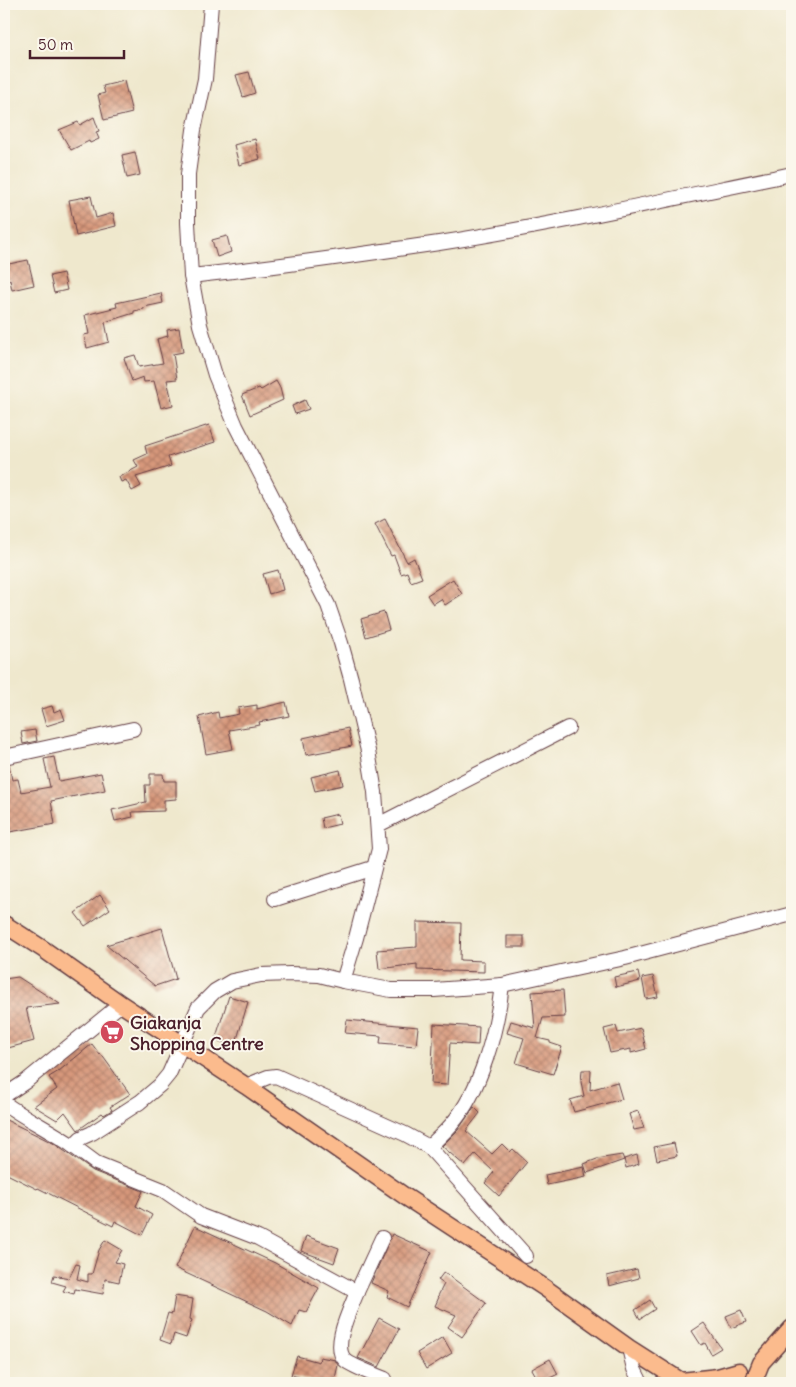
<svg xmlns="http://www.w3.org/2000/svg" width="796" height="1387" viewBox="0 0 796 1387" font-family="Delius,sans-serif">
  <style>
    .building { fill: url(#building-cross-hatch) }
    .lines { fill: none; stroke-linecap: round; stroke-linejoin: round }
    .minor-casing { stroke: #633d43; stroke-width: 16 }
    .major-casing { stroke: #633d43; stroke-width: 19 }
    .minor { stroke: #fff; stroke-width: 14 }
    .major { stroke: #fbbb8d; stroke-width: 16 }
    .labels { text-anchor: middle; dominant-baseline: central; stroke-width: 4; stroke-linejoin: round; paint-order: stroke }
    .poi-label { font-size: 18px; font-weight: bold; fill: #4a1f2b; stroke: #fbf7ec; text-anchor: start }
  </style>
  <defs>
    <pattern id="building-cross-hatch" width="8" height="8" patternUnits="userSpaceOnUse" patternTransform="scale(1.25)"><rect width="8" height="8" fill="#d7987b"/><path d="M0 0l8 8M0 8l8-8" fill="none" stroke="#b07b65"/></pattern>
  </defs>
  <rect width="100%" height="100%" fill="#fbf7ec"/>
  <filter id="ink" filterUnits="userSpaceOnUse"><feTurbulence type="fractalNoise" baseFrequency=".02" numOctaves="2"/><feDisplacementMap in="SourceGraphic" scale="10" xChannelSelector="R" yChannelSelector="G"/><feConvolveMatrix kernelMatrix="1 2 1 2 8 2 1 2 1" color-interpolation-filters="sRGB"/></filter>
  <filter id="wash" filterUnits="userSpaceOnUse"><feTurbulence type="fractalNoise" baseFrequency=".0096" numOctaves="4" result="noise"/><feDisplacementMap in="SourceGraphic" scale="20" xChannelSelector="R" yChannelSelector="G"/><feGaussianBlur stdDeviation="1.12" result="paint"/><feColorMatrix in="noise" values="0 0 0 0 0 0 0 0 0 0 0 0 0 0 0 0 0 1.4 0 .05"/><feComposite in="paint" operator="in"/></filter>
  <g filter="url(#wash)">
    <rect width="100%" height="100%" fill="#efe8cd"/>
    <g id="blocks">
      <!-- building -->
      <g class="building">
        <path d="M249 72 255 93 243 97 236 75Z"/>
        <path d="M124 81 132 113 104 120 98 95 105 93 103 86Z"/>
        <path d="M94 117 99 131 96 132 99 139 90 143 89 141 71 150 59 130 78 122 80 125Z"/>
        <path d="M255 139 260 159 239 165 234 145Z"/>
        <path d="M135 152 140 175 127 178 122 155Z"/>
        <path d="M91 196 96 218 113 213 116 226 76 236 69 200Z"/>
        <path d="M227 236 231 252 217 257 212 240Z"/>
        <path d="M28 260 34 285 12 290 10 280 4 282V265Z"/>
        <path d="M63 273 67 290 54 293 50 276Z"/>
        <path d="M161 293 163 303 144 307V309L134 311V313L105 322 109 342 87 348 84 335 89 334 85 315 117 307 116 303Z"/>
        <path d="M179 328 183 352 173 354 177 379 167 380 173 405 161 408 154 381 144 382 143 377 132 381 124 358 135 355 139 367 163 363 157 339 168 336 167 330Z"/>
        <path d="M276 381 280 388 283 400 250 415 242 395 259 388 261 390Z"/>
        <path d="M305 400 309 409 295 414 292 406Z"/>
        <path d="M209 425 215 442 168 457 171 466 136 477 141 486 132 491 126 480 121 482 119 477 138 467 134 460 147 454 145 446Z"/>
        <path d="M385 519 407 562 414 558 422 578 411 582 407 572 401 574 394 555 391 556 375 524Z"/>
        <path d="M278 570 283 590 269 594 263 574Z"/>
        <path d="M453 579 462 594 445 605 441 599 433 604 427 595Z"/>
        <path d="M384 612 389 630 366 637 361 619Z"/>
        <path d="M286 702 289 716 259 722 260 725 229 730 233 749 206 754 199 717 218 712 219 718 239 714 238 708 257 705V709Z"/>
        <path d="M52 706 54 712 61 709 65 720 46 726 41 709Z"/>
        <path d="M348 728 352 746 306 755 303 738Z"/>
        <path d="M35 730 37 741 23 744 21 732Z"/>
        <path d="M54 757 59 781 101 773 105 790 51 801 55 824 4 833V766L9 765 12 780 18 779 21 792 50 787 44 759Z"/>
        <path d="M340 770 343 785 315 791 311 777Z"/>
        <path d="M150 774H163L164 781H176V799L164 800V811L132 812 133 817 115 821 112 810 146 802 145 785H150Z"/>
        <path d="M338 814 340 824 323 828 321 818Z"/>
        <path d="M100 895 110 909 85 926 75 913Z"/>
        <path d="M417 922 461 923 460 960 484 961V972L417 970V964L379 969 377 950 417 947Z"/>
        <path d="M162 928 176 979 155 986 106 945Z"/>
        <rect x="507" y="936" width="17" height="11"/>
        <path d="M638 972 640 981 616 987 614 977Z"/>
        <path d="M653 976 658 997 646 999 642 978Z"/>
        <path d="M18 977 60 1004 26 1008 34 1041 8 1048 4 1030V979Z"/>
        <path d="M563 990 565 1017 543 1018 537 1038 550 1041V1043L562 1047 553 1074 516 1063 524 1038 507 1033 511 1021 535 1028 532 992Z"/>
        <path d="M229 996 248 1002 235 1046 215 1040Z"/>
        <path d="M347 1020 418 1027 416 1046 380 1043 381 1036 345 1033Z"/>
        <path d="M434 1024 479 1027 478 1045 450 1043 447 1085 431 1084Z"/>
        <path d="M616 1026 618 1033 641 1028 646 1049 631 1053V1049L610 1053 604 1029Z"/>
        <path d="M92 1044 100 1055 101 1054 130 1094 110 1107 112 1110 104 1115 102 1113 78 1130 65 1112 57 1120 34 1106 57 1089 49 1077 59 1071Z"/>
        <path d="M582 1070H591L590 1090 617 1082 622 1099 574 1112 570 1100 584 1096 581 1082Z"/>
        <path d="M474 1107 480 1113 466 1131 492 1154 502 1144 510 1152 513 1149 527 1162 499 1196 485 1183 494 1172 475 1154 465 1166 442 1146 458 1130Z"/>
        <path d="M638 1111 644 1128 634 1130 629 1114Z"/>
        <path d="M4 1119 53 1143 93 1171 143 1191 136 1206 152 1215 142 1235 115 1221 113 1226 38 1188 37 1189 7 1174H4Z"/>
        <path d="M674 1143 677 1156 657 1160 654 1147Z"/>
        <path d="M622 1155 624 1160 587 1173 584 1164 597 1159Z"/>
        <path d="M637 1155 639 1164 626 1168 624 1159Z"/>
        <path d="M584 1167 586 1177 547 1185 545 1175Z"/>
        <path d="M195 1226 275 1263 319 1288 306 1312 299 1310 292 1326 267 1311 175 1268Z"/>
        <path d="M392 1234 432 1252 407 1307 387 1297 389 1291 371 1283Z"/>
        <path d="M306 1236 339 1248 334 1263 301 1251Z"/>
        <path d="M105 1240 122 1250 115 1262 123 1264 119 1282 105 1279 103 1294 75 1289 74 1294 63 1291 66 1286 52 1282 54 1275 69 1278 76 1264 80 1265 77 1279 88 1282V1274H92L99 1250Z"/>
        <path d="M637 1269 639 1278 609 1286 607 1276Z"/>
        <path d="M444 1272 486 1303 462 1337 448 1327 456 1315 435 1306 439 1297 438 1296 444 1284 438 1280Z"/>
        <path d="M175 1296 193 1299 190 1319 192 1320 186 1338 174 1334 171 1344 160 1340 168 1313 172 1314Z"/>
        <path d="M650 1300 655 1309 640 1319 635 1310Z"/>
        <path d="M741 1310 746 1322 731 1328 726 1316Z"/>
        <path d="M379 1318 399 1329 379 1367 358 1358Z"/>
        <path d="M704 1323 721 1348 711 1354 705 1343 701 1345 692 1331Z"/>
        <path d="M443 1337 452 1353 426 1369 417 1353Z"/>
        <path d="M297 1356 319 1362 320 1357 335 1360 338 1365 334 1383H319L291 1375Z"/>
        <path d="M550 1359 558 1374 540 1383 532 1369Z"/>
      </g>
    </g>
  </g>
  <g filter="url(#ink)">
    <use href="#blocks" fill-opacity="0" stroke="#633d43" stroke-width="1"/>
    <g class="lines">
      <!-- minor casing -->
      <g class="minor-casing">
        <g id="minor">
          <path d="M211 4 205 79 194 130 188 174V223L191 276 200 325 215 375 236 426 328 605 341 643 351 679 368 751 375 792 379 849 356 938 343 981"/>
          <path d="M191 276C274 267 357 255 439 243 558 224 675 198 792 174"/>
          <path d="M4 757 133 729"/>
          <path d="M378 825 568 728"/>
          <path d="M275 899 373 868"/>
          <path d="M246 1086 268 1077 276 1076 405 1134 429 1147C436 1140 444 1133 451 1125 481 1091 497 1030 502 985"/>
          <path d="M4 1096 25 1082 121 1004"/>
          <path d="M4 1103C26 1119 50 1130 73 1146L81 1138 92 1133 140 1102 160 1085 169 1074 198 1008 215 991 232 981 261 975 290 974 319 975 343 981 391 990H434L502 985 625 958 792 914"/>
          <path d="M73 1146 96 1163 163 1190 201 1216 258 1238 357 1292C351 1308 331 1346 345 1360 351 1366 376 1375 385 1379L383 1383"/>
          <path d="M429 1147 526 1256"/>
          <path d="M357 1292 382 1238"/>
          <path d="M629 1348 634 1369 641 1383"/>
        </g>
      </g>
      <!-- major casing -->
      <g class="major-casing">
        <g id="major">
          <path d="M4 924 43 949 121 1004 246 1086 406 1197 545 1288 629 1348 684 1383"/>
          <path d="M681 1381 718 1377 739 1371"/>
          <path d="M753 1383 761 1363 792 1328"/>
        </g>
      </g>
      <!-- minor -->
      <use href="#minor" class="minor"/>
      <!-- major -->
      <use href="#major" class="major"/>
    </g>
  </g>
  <!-- icons -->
  <defs>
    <g id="supermarket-disc" transform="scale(1.25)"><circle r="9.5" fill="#d1495b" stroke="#fbf7ec"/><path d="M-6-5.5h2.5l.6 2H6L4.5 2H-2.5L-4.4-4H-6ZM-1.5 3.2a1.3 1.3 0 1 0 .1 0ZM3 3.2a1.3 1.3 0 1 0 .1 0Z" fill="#fff"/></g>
  </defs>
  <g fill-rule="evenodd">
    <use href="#supermarket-disc" x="112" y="1032"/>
  </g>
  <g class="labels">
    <!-- poi labels -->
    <g class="poi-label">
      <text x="130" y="1022">Giakanja<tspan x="130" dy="21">Shopping Centre</tspan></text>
    </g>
  </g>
  <!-- margin -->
  <rect width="796" height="1387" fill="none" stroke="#fbf7ec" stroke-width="20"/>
  <!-- scale -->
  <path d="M30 50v8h94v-8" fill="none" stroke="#4a1f2b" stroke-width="2.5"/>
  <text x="38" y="50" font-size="15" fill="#4a1f2b" stroke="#fbf7ec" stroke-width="4" paint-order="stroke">50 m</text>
</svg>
